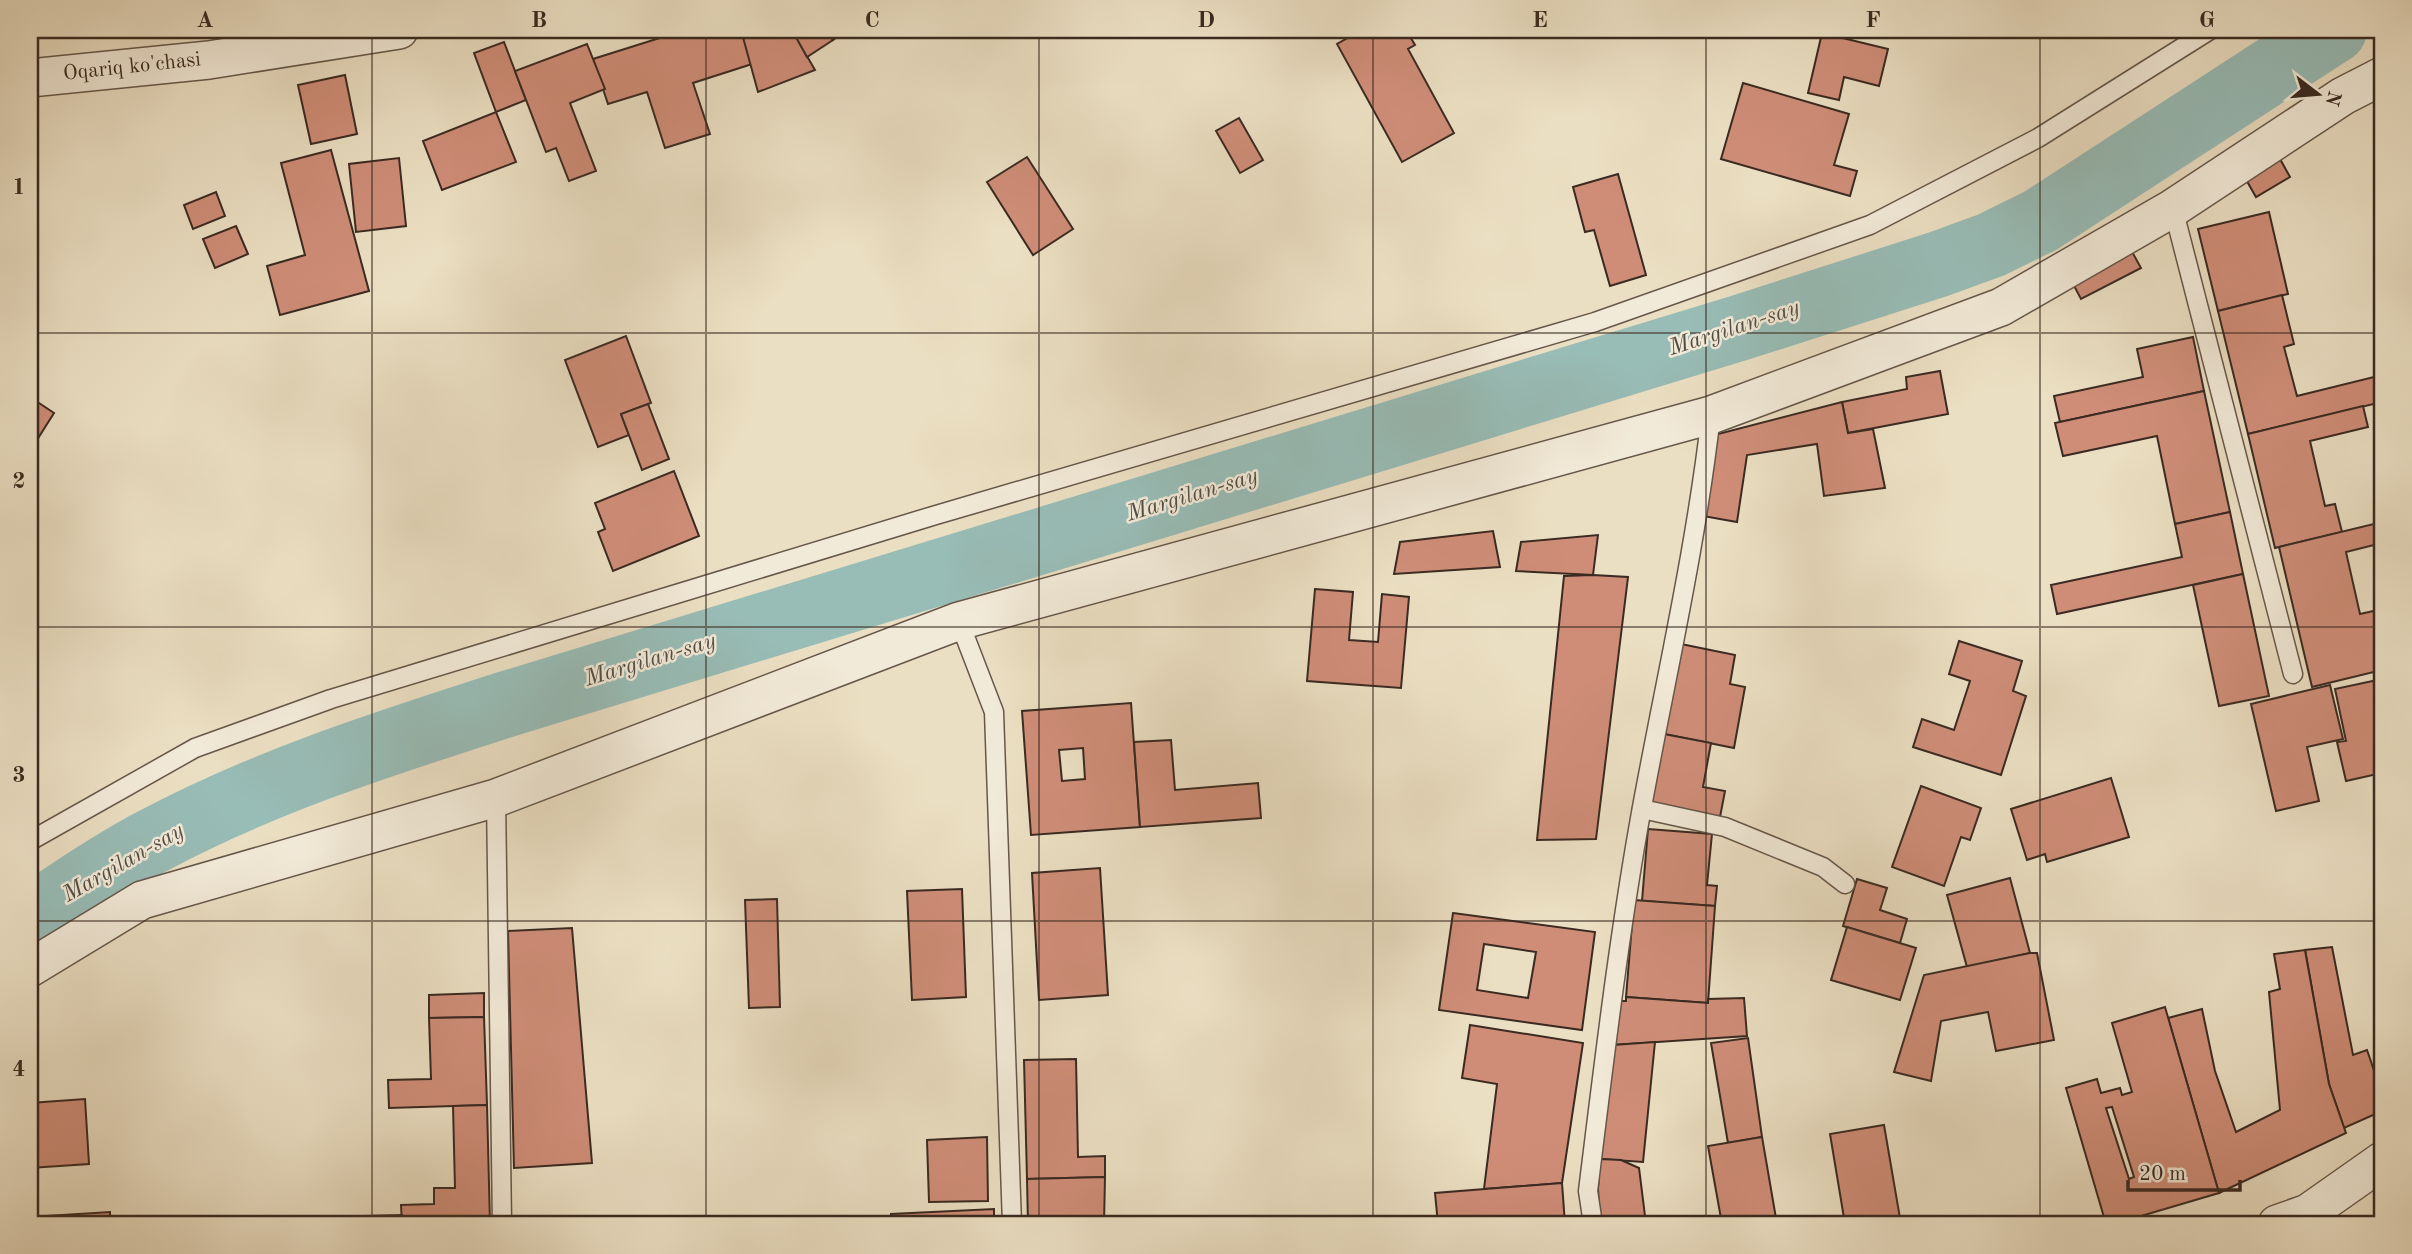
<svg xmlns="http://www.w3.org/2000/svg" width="2412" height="1254" viewBox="0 0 2412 1254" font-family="'Old Standard TT',serif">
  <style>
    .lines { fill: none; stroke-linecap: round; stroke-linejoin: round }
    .river { stroke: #98bcb6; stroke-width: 66 }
    .building { fill: #cf8d78; stroke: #3a2a21; stroke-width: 2; fill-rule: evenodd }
    .service-casing { stroke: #66574a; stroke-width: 21 }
    .minor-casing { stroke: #66574a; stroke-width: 40 }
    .service { stroke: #f2ead8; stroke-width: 18 }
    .minor { stroke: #f2ead8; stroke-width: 37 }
    .grid { fill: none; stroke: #3a2a21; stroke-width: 2; stroke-opacity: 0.55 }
    .labels { text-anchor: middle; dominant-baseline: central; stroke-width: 5; stroke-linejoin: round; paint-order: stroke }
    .street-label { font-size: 21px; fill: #3a2a21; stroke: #f2ead8 }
    .water-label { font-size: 23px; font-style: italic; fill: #524e46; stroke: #f2ead8 }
    .neatline { fill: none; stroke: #3a2a21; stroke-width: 2.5 }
    .grid-label { font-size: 23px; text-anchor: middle; font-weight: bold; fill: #3a2a21 }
  </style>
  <rect width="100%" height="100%" fill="#ebdfc3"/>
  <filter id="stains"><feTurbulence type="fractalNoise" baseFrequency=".00286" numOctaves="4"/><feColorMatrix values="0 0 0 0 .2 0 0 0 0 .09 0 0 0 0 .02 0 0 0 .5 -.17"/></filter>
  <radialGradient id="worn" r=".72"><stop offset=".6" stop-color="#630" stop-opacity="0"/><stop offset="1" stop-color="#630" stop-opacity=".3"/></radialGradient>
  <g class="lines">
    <!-- river -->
    <path class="river" d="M30 917C70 892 110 863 153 841 265 781 386 743 507 704L1739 328 1939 264 1991 245 2040 221 2334 30"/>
  </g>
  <!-- building -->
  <g class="building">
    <path d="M685 30H741L752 64 693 83 710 134 665 148 647 92 608 104 593 59Z"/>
    <path d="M741 30H792L815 70 758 92Z"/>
    <path d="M792 30H826L833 40 807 57Z"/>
    <path d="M826 30H848L833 40Z"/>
    <path d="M901 30H918L906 37Z"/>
    <path d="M1362 30H1406L1415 45 1408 49 1454 133 1402 162 1337 44Z"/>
    <path d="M1822 33 1888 49 1879 86 1844 77 1839 100 1808 93Z"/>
    <path d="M504 42 526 100 496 112 474 53Z"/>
    <path d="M587 44 605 89 570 103 596 171 569 181 556 148 546 152 515 71Z"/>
    <path d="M345 75 357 134 311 144 298 85Z"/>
    <path d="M1743 83 1849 114 1834 165 1857 171 1850 196 1721 159Z"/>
    <path d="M496 112 516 162 442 190 423 141Z"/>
    <path d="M1239 118 1263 160 1240 173 1216 131Z"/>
    <path d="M2274 148 2290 177 2256 197 2240 169Z"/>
    <path d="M331 150 369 291 280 315 267 266 305 255 281 163Z"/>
    <path d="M1027 157 1073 229 1033 255 987 182Z"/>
    <path d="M399 158 406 226 356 232 349 164Z"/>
    <path d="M1618 174 1646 275 1610 286 1594 230 1585 232 1573 187Z"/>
    <path d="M216 192 225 216 193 229 184 205Z"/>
    <path d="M2269 212 2288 294 2218 311 2198 229Z"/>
    <path d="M236 226 248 254 215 268 203 239Z"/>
    <path d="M2130 248 2141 268 2081 299 2071 280Z"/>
    <path d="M2282 295 2294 344 2284 347 2297 396 2382 375V402L2248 434 2218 311Z"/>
    <path d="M626 336 651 403 621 414 629 435 598 447 565 360Z"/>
    <path d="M2193 337 2204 391 2060 422 2054 396 2143 377 2137 349Z"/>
    <path d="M1940 371 1948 414 1848 433 1842 402 1907 389 1906 377Z"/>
    <path d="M2204 391 2230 512 2175 524 2157 436 2063 456 2055 423Z"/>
    <path d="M30 397 54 413 30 451Z"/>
    <path d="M1842 402 1848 433 1873 429 1885 488 1824 496 1817 444 1747 455 1737 522 1703 516 1718 434Z"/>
    <path d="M648 404 669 459 642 470 621 414Z"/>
    <path d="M2363 406 2368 427 2310 441 2325 506 2335 504 2342 532 2275 548 2248 434Z"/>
    <path d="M674 471 699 536 613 571 598 532 605 529 595 503Z"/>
    <path d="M2230 512 2243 574 2057 614 2051 585 2182 557 2175 524Z"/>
    <path d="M2382 522V543L2346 552 2360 614 2382 609V670L2312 687 2279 547Z"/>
    <path d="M1493 531 1500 567 1394 574 1400 542Z"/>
    <path d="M1598 535 1593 575 1516 571 1521 542Z"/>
    <path d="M2243 574 2269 696 2219 706 2193 585Z"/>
    <path d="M1593 575 1628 577 1596 839 1537 840 1564 576Z"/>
    <path d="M1315 589 1353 592 1349 640 1378 642 1382 594 1409 597 1401 688 1307 681Z"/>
    <path d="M1959 641 2022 661 2013 691 2026 696 2001 775 1913 747 1922 719 1954 730 1970 681 1949 674Z"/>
    <path d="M1681 644 1735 655 1730 684 1745 687 1734 748 1664 734Z"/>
    <path d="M2382 679V773L2346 781 2337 742 2346 741 2335 689Z"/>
    <path d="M2330 685 2343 739 2307 747 2319 801 2276 811 2251 704Z"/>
    <path d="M1131 703 1140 827 1031 835 1022 711ZM1083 748 1085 779 1062 781 1059 750Z"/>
    <path d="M1664 734 1711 743 1703 787 1725 791 1720 817 1651 803Z"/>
    <path d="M1171 740 1175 790 1258 783 1261 818 1140 827 1134 742Z"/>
    <path d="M2111 778 2129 837 2047 862 2045 854 2027 860 2011 809Z"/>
    <path d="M1921 786 1981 808 1970 840 1961 837 1944 886 1892 867Z"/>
    <path d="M1648 829 1712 834 1707 885 1717 886 1715 906 1642 901Z"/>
    <path d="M1100 868 1108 995 1039 1000 1032 873Z"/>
    <path d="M2010 878 2030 953 1967 967 1947 895Z"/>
    <path d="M1857 879 1887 888 1880 910 1907 919 1900 943 1843 926Z"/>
    <path d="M962 889 966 997 912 1000 907 891Z"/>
    <path d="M777 899 780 1007 749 1008 745 900Z"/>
    <path d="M1634 900 1715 906 1708 1003 1626 997Z"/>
    <path d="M1453 913 1595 932 1582 1030 1439 1010ZM1484 944 1536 952 1528 998 1477 990Z"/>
    <path d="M1847 927 1916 948 1900 1000 1831 980Z"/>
    <path d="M572 928 592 1163 514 1168 508 931Z"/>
    <path d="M2332 947 2353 1055 2367 1050 2382 1094V1111L2344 1128 2329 1084 2305 950Z"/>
    <path d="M2305 950 2329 1084 2346 1133 2219 1193 2168 1018 2202 1009 2215 1071 2236 1132 2280 1110 2269 992 2280 989 2274 954Z"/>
    <path d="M2030 953H2037L2054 1040 1996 1051 1988 1012 1941 1021 1931 1081 1894 1072 1924 975Z"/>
    <path d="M484 993V1017L429 1018V995Z"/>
    <path d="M1626 997 1708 1003V999L1744 998 1747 1036 1613 1045 1617 1001H1626Z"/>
    <path d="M2165 1007 2219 1193 2114 1224H2106L2066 1088 2097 1079 2101 1093 2120 1088 2122 1095 2132 1092 2112 1023ZM2112 1107 2134 1177 2129 1179 2106 1108Z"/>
    <path d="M484 1017 487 1105 389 1108 388 1080 431 1079 429 1018Z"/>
    <path d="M1470 1025 1583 1043 1562 1183 1484 1189 1497 1084 1462 1078Z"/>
    <path d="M1748 1038 1762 1137 1728 1143 1711 1043Z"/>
    <path d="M1655 1042 1643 1162 1600 1159 1613 1045Z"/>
    <path d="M1076 1059 1078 1157 1105 1156V1177L1027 1179 1024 1060Z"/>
    <path d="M85 1099 89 1164 30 1168V1103Z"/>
    <path d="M487 1105 490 1224H402L401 1205 434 1204V1188H455L453 1106Z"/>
    <path d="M1884 1125 1901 1224H1845L1830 1134Z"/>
    <path d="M987 1137 988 1201 929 1202 927 1140Z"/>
    <path d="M1762 1137 1777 1224H1722L1708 1146Z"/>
    <path d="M1600 1159 1621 1160 1639 1168 1646 1224H1600L1598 1189Z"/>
    <path d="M1105 1177 1104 1224H1028L1027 1179Z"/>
    <path d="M1562 1183 1565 1224H1438L1435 1193Z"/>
    <path d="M994 1209V1224H891V1214Z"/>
    <path d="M110 1212V1224H30V1217Z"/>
    <path d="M402 1215V1224H364V1216Z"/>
  </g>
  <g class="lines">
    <!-- service casing -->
    <g class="service-casing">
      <g id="service">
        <path d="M2173 208 2293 674"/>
        <path d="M959 621 994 712 1012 1224"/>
        <path d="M496 798 502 1224"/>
        <path d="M1642 809 1725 827 1823 867 1845 884"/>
        <path d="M30 841 195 748 331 699 936 515 1595 322 1870 225 2038 138 2210 30"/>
        <path d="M1593 1224 1588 1191C1604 1062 1619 934 1642 807 1666 677 1696 547 1711 415"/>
      </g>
    </g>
    <!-- minor casing -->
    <g class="minor-casing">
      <g id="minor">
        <path d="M30 78 209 60 399 30"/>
        <path d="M30 968 142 900 496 798 959 621 1711 415 2001 307 2173 208 2343 96 2382 76"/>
        <path d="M2277 1224 2308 1213 2382 1161"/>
      </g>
    </g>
    <!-- service -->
    <use href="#service" class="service"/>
    <!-- minor -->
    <use href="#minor" class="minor"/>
  </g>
  <!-- grid -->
  <path class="grid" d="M372 30V1224M706 30V1224M1039 30V1224M1373 30V1224M1706 30V1224M2040 30V1224M30 333H2382M30 627H2382M30 921H2382"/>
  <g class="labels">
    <!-- street labels -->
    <g class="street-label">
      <text transform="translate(132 67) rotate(-6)">Oqariq ko'chasi</text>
    </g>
    <!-- water labels -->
    <g class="water-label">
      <text transform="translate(1734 328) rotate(-18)">Margilan-say</text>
      <text transform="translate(1192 495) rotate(-17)">Margilan-say</text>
      <text transform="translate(650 660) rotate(-17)">Margilan-say</text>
      <text transform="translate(123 863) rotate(-30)">Margilan-say</text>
    </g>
  </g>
  <!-- margin -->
  <rect width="2412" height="1254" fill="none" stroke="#ebdfc3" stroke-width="77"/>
  <!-- north arrow -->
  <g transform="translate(2318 94) rotate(106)" stroke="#f2ead8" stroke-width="5" paint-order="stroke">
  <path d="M0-5L12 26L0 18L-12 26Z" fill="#3a2a21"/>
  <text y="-10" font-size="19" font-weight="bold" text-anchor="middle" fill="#3a2a21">N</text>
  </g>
  <!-- scale -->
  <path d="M2128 1180v10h112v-10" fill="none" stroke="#3a2a21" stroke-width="3.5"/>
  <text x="2139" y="1180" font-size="21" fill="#3a2a21" stroke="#f2ead8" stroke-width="5" paint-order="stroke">20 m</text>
  <rect x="38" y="38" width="2336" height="1178" class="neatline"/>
  <g class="grid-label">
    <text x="205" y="27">A</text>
    <text x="539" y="27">B</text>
    <text x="872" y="27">C</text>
    <text x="1206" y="27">D</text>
    <text x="1540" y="27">E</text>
    <text x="1873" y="27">F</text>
    <text x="2207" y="27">G</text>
    <text x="19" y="194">1</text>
    <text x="19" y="488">2</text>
    <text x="19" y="782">3</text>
    <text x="19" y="1076">4</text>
  </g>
  <rect width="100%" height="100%" filter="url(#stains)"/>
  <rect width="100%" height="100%" fill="url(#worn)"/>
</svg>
